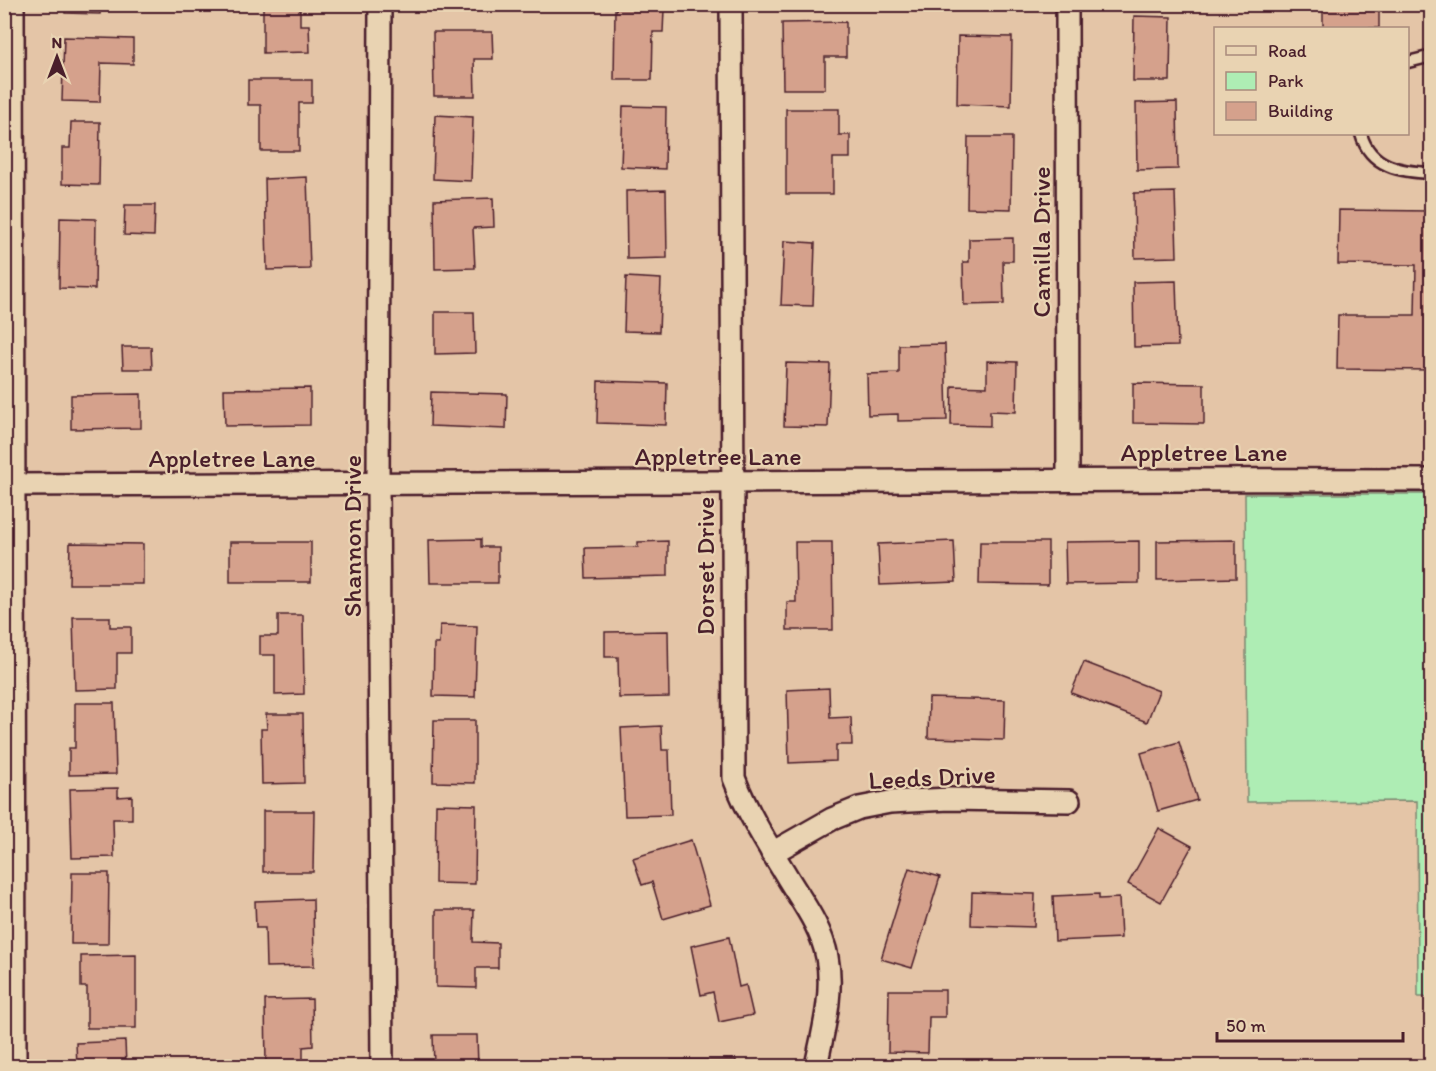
<svg xmlns="http://www.w3.org/2000/svg" width="1436" height="1071" viewBox="0 0 1436 1071" font-family="Itim,sans-serif">
  <style>
    .green { fill: #aeedb4; stroke: #7c8670; stroke-width: 1.5 }
    .building { fill: #d5a18c; stroke: #4a1f2b; stroke-width: 1.5 }
    .lines { fill: none; stroke-linecap: round; stroke-linejoin: round }
    .lane-casing { stroke: #4a1f2b; stroke-width: 15 }
    .street-casing { stroke: #4a1f2b; stroke-width: 26 }
    .lane { stroke: #e9d3b2; stroke-width: 10 }
    .street { stroke: #e9d3b2; stroke-width: 21 }
    .labels { text-anchor: middle; dominant-baseline: central; stroke-width: 4.5; stroke-linejoin: round; paint-order: stroke }
    .street-label { font-size: 26px; fill: #4a1f2b; stroke: #e9d3b2 }
  </style>
  <rect width="100%" height="100%" fill="#e4c5a7"/>
  <filter id="ink" filterUnits="userSpaceOnUse"><feTurbulence type="fractalNoise" baseFrequency=".0167" numOctaves="2"/><feDisplacementMap in="SourceGraphic" scale="12" xChannelSelector="R" yChannelSelector="G"/><feConvolveMatrix kernelMatrix="1 2 1 2 8 2 1 2 1" color-interpolation-filters="sRGB"/></filter>
  <g filter="url(#ink)">
    <!-- green -->
    <path class="green" d="M1245 494H1431V997H1418L1417 801 1247 802Z"/>
    <!-- building -->
    <g class="building">
      <path d="M65 4H101L100 14 65 13Z"/>
      <path d="M263 4H300V25H309L310 52 263 53Z"/>
      <rect x="432" y="4" width="40" height="7"/>
      <rect x="963" y="4" width="40" height="5"/>
      <rect x="1323" y="4" width="56" height="24"/>
      <path d="M615 9 664 10 663 32H653L652 80H614Z"/>
      <path d="M1134 16 1171 17 1170 81H1133Z"/>
      <path d="M846 22V57H825V89H783L782 23Z"/>
      <path d="M433 32H492L493 59H474L475 96H434Z"/>
      <path d="M958 36 1012 37 1011 106 957 104Z"/>
      <path d="M64 37 133 39V64L101 63 100 102 62 101Z"/>
      <path d="M248 80H312V103H299V151H261V105H248Z"/>
      <path d="M1177 102 1178 169 1137 170 1136 103Z"/>
      <path d="M623 106 666 107 665 169 621 167Z"/>
      <path d="M786 109H839V135H850V158H833V194H786Z"/>
      <path d="M435 115 473 117 471 181 433 179Z"/>
      <path d="M71 122H100L99 185 62 184V148H70Z"/>
      <path d="M968 137H1012L1011 209 967 208Z"/>
      <path d="M307 177 310 269 267 270 265 179Z"/>
      <path d="M666 190 667 258 627 259 626 191Z"/>
      <path d="M1175 192 1177 257 1135 258 1134 193Z"/>
      <path d="M493 198 494 227 473 228 475 268 435 269 434 200Z"/>
      <path d="M125 205H155L154 236 124 235Z"/>
      <path d="M1339 210 1432 211V370L1337 369 1338 315H1415L1416 265 1338 264Z"/>
      <path d="M60 218 96 219 95 289 59 288Z"/>
      <path d="M1013 238V261H1003L1004 304 964 305 963 262H969V239Z"/>
      <path d="M784 241 815 243 813 306 781 305Z"/>
      <path d="M626 277 661 279 659 332 624 331Z"/>
      <path d="M1176 281 1178 346 1134 347 1133 282Z"/>
      <path d="M435 312H474L475 353 435 354Z"/>
      <path d="M945 344 947 420 898 421V414L868 415 867 374 899 373V345Z"/>
      <path d="M122 347H151L152 369H123Z"/>
      <path d="M987 361 1017 362 1016 412 990 411V426L951 425 952 386 987 387Z"/>
      <path d="M786 363 830 364 828 427 784 426Z"/>
      <path d="M598 381 667 383 666 425 597 423Z"/>
      <path d="M1133 383 1204 384V424L1133 423Z"/>
      <path d="M310 388V425L225 426 224 389Z"/>
      <path d="M431 392 507 394 506 429 430 426Z"/>
      <path d="M141 394V428L71 429V395Z"/>
      <path d="M481 539V547H498V583H430L429 540Z"/>
      <path d="M1236 540V578L1157 580V541Z"/>
      <path d="M668 541V576L586 578 585 548 638 547V542Z"/>
      <path d="M954 541 956 582 880 585 878 544Z"/>
      <path d="M1139 541V583L1066 584 1065 542Z"/>
      <rect x="230" y="542" width="81" height="40"/>
      <path d="M795 542H832L833 630H787V602H796Z"/>
      <path d="M980 542H1048V585L979 584Z"/>
      <path d="M70 543 143 544V584H69Z"/>
      <path d="M278 615H303L304 694 275 695V655H260V636H278Z"/>
      <path d="M73 617H110V627H131V653H117V689L75 690Z"/>
      <path d="M440 625 477 626 475 697 433 696 434 644H439Z"/>
      <path d="M668 631 669 697 619 698 618 657H605V632Z"/>
      <path d="M1084 662 1159 691 1147 722 1071 693Z"/>
      <path d="M829 688 830 718 851 717 852 745H836V761L789 763 787 690Z"/>
      <path d="M929 698 1005 700 1004 740 928 738Z"/>
      <path d="M75 703H114L116 774 69 775V748H75Z"/>
      <path d="M266 714H303L304 783 262 784 261 729H267Z"/>
      <path d="M434 720H475V783L433 782Z"/>
      <path d="M661 726 662 750H669L671 815 625 816 621 728Z"/>
      <path d="M1179 742 1197 800 1158 811 1141 753Z"/>
      <path d="M118 788V797L132 796V819H113L114 857 72 858 70 789Z"/>
      <path d="M436 804 476 805 475 884 435 883Z"/>
      <path d="M263 811H314L313 872H263Z"/>
      <path d="M1159 828 1192 846 1161 902 1128 884Z"/>
      <path d="M691 840 710 905 663 919 652 882 642 885 633 858Z"/>
      <path d="M909 868 940 877 912 968 881 959Z"/>
      <path d="M72 873H109L108 944H71Z"/>
      <path d="M972 892 1035 894 1034 927 971 925Z"/>
      <path d="M1099 894V899L1119 898 1121 938 1055 941 1053 896Z"/>
      <path d="M313 899 314 966 266 967 265 928H256L255 901Z"/>
      <path d="M436 910H474L473 942 498 943V968H476V988L436 987Z"/>
      <path d="M729 937 739 987 746 985 753 1015 719 1022 713 992 701 995 691 946Z"/>
      <path d="M136 955V1028H87V987H81V956Z"/>
      <path d="M889 990H945V1017H929L928 1053 888 1052Z"/>
      <path d="M312 999 313 1046 303 1047V1066H266L265 1000Z"/>
      <path d="M433 1035H477L478 1066H434Z"/>
      <path d="M125 1041 126 1066H77L76 1043Z"/>
      <rect x="671" y="1060" width="65" height="6"/>
    </g>
    <g class="lines">
      <!-- lane casing -->
      <g class="lane-casing">
        <g id="lane">
          <path d="M1408 62 1432 56"/>
          <path d="M1361 134C1370 167 1401 172 1432 173"/>
        </g>
      </g>
      <!-- street casing -->
      <g class="street-casing">
        <g id="street">
          <path d="M13 4 15 1066"/>
          <path d="M380 4 378 485 382 1066"/>
          <path d="M731 4 734 778C747 812 767 844 786 875 802 902 821 926 827 957 834 993 823 1032 816 1066"/>
          <path d="M1067 4 1068 479"/>
          <path d="M4 485C480 485 956 478 1432 480"/>
          <path d="M772 853 832 819 859 808 890 802 949 799 1069 801"/>
        </g>
      </g>
      <!-- lane -->
      <use href="#lane" class="lane"/>
      <!-- street -->
      <use href="#street" class="street"/>
    </g>
  </g>
  <g class="labels">
    <!-- street labels -->
    <g class="street-label">
      <text transform="translate(1041 242) rotate(-90)">Camilla Drive</text>
      <text x="1204" y="452">Appletree Lane</text>
      <text x="718" y="456">Appletree Lane</text>
      <text x="232" y="458">Appletree Lane</text>
      <text transform="translate(352 536) rotate(-90)">Shannon Drive</text>
      <text transform="translate(705 566) rotate(-90)">Dorset Drive</text>
      <text transform="translate(932 777) rotate(-3)">Leeds Drive</text>
    </g>
  </g>
  <!-- margin -->
  <rect width="1436" height="1071" fill="none" stroke="#e9d3b2" stroke-width="24"/>
  <rect x="12" y="12" width="1412" height="1047" fill="none" stroke="#4a1f2b" stroke-width="2" filter="url(#ink)"/>
  <!-- legend -->
  <rect x="1214" y="27" width="195" height="108" fill="#e9d3b2" stroke="#a98b7c" stroke-width="1.5"/>
  <rect x="1226" y="46" width="30" height="9" fill="#e9d3b2" stroke="#a98b7c" stroke-width="1.5"/>
  <text x="1268" y="57" font-size="18" fill="#4a1f2b">Road</text>
  <rect x="1226" y="72" width="30" height="18" fill="#aeedb4" stroke="#a98b7c" stroke-width="1.5"/>
  <text x="1268" y="87" font-size="18" fill="#4a1f2b">Park</text>
  <rect x="1226" y="102" width="30" height="18" fill="#d5a18c" stroke="#a98b7c" stroke-width="1.5"/>
  <text x="1268" y="117" font-size="18" fill="#4a1f2b">Building</text>
  <!-- north arrow -->
  <g transform="translate(57 57)" stroke="#e9d3b2" stroke-width="4.5" paint-order="stroke">
  <path d="M0-4.5L10 22L0 15L-10 22Z" fill="#4a1f2b"/>
  <text y="-9" font-size="16" font-weight="bold" text-anchor="middle" fill="#4a1f2b">N</text>
  </g>
  <!-- scale -->
  <path d="M1217 1032v9h186v-9" fill="none" stroke="#4a1f2b" stroke-width="3"/>
  <text x="1226" y="1032" font-size="18" fill="#4a1f2b" stroke="#e9d3b2" stroke-width="4.5" paint-order="stroke">50 m</text>
</svg>
